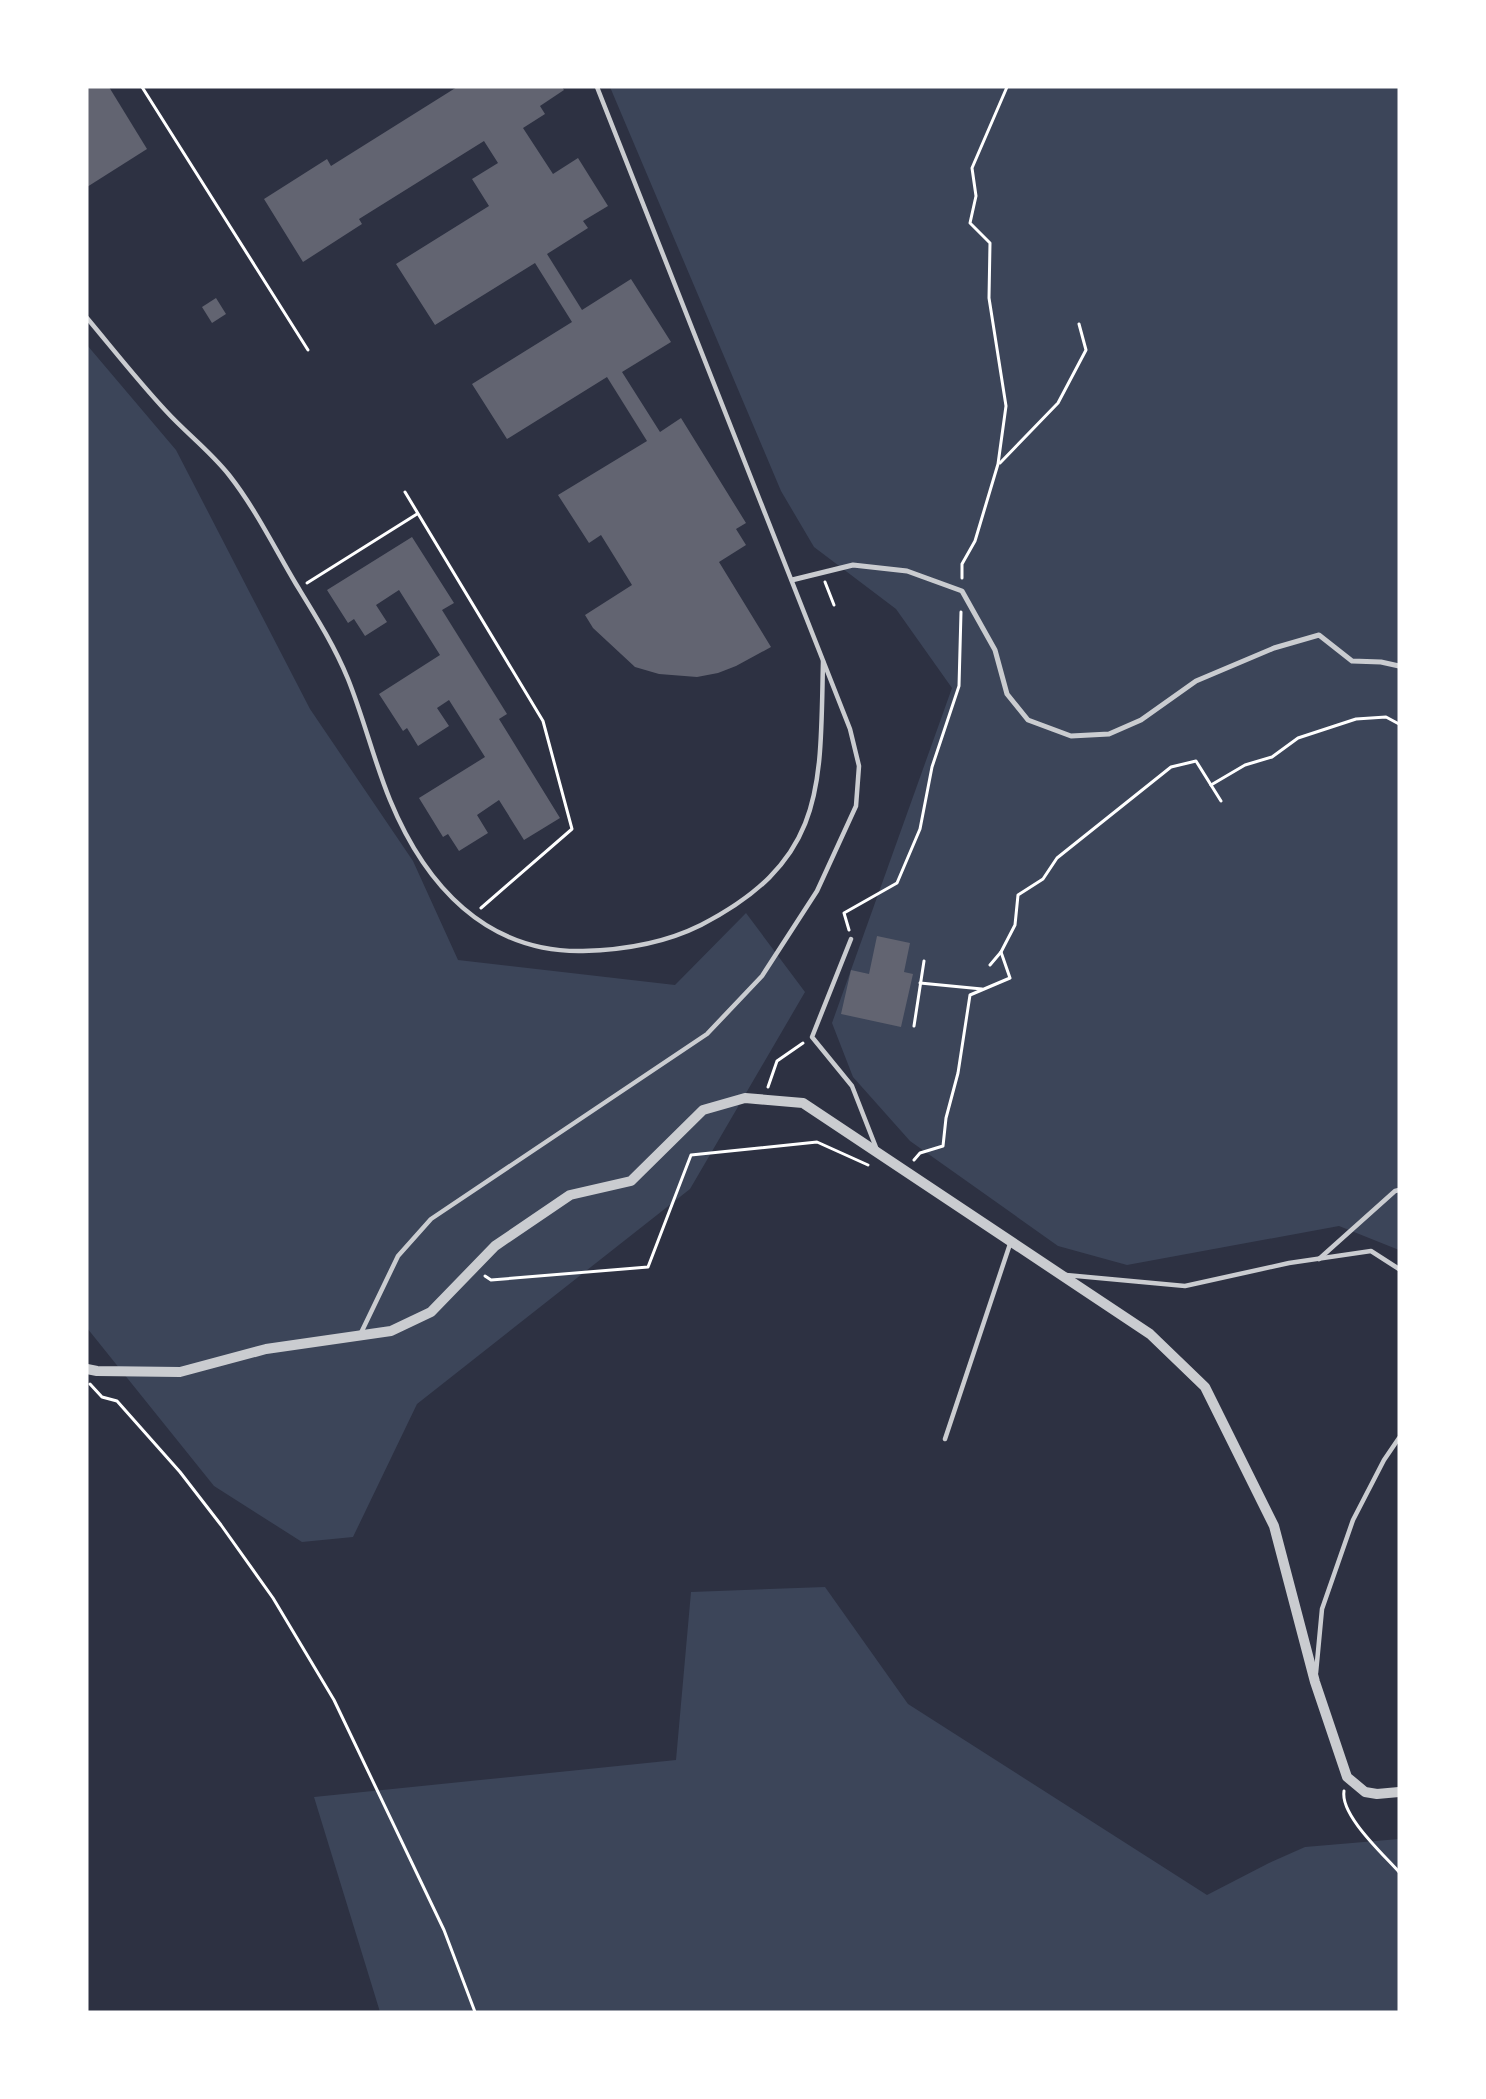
<svg xmlns="http://www.w3.org/2000/svg" width="1486" height="2099" viewBox="0 0 1486 2099" font-family="Mulish,sans-serif">
  <style>
    .green { fill: #3c4559 }
    .building { fill: #626471 }
    .lines { fill: none; stroke-linecap: round; stroke-linejoin: round }
    .path { stroke: #fff; stroke-width: 3 }
    .service { stroke: #caccd0; stroke-width: 4.5 }
    .pedestrian { stroke: #caccd0; stroke-width: 5 }
    .tertiary { stroke: #caccd0; stroke-width: 10 }
  </style>
  <rect width="100%" height="100%" fill="#2d3142"/>
  <!-- green -->
  <g class="green">
    <path d="M610 87H1399V1250L1339 1226 1127 1265 1058 1246 910 1141 853 1077 832 1023 952 688 896 609 814 547 781 491Z"/>
    <path d="M87 345 176 450 310 709 413 861 458 960 675 985 746 913 805 992 690 1189 417 1404 353 1537 302 1542 214 1486 87 1328Z"/>
    <path d="M825 1587 908 1704 1207 1895 1269 1863 1305 1847 1399 1839V2012H380L314 1797 676 1760 691 1592Z"/>
  </g>
  <!-- building -->
  <g class="building">
    <path d="M87 87H109L147 149 87 187Z"/>
    <path d="M457 87H562L564 90 540 106 545 114 523 128 553 174 578 158 608 206 583 221 588 228 547 254 582 310 631 279 671 342 622 372 660 432 681 418 746 523 736 529 746 545 719 562 771 647 736 666 718 673 697 677 659 674 635 667 593 628 585 615 632 585 601 535 589 543 558 495 647 441 607 377 507 439 472 384 572 322 535 263 435 325 396 264 489 206 472 179 498 163 484 141 359 219 362 224 303 262 264 199 327 159 331 166Z"/>
    <path d="M216 298 226 314 212 323 202 307Z"/>
    <path d="M412 537 454 603 442 610 507 714 499 719 560 818 524 840 499 800 477 815 488 833 459 851 448 834 443 837 419 798 485 757 449 700 437 708 449 726 418 746 407 728 403 731 379 694 440 655 399 590 376 605 387 622 365 636 354 619 348 623 327 590Z"/>
    <path d="M877 936 910 943 904 972 913 974 901 1027 841 1014 851 970 869 974Z"/>
  </g>
  <g class="lines">
    <!-- path -->
    <g class="path">
      <path d="M142 87 308 350"/>
      <path d="M1000 463 1058 403 1086 350 1079 324"/>
      <path d="M405 492 543 721 572 829 481 908"/>
      <path d="M962 578V564L975 541 998 464 1006 406 989 298 990 243 970 223 976 196 972 168 1007 87"/>
      <path d="M825 582 834 605"/>
      <path d="M307 583 417 514"/>
      <path d="M1211 785 1245 765 1272 757 1298 738 1356 719 1386 717 1399 724"/>
      <path d="M849 930 844 913 897 883 920 829 932 767 959 686 961 612"/>
      <path d="M990 965 1001 952 1015 925 1018 895 1043 879 1057 858 1171 767 1196 761 1221 801"/>
      <path d="M920 983 982 989"/>
      <path d="M914 1026 924 961"/>
      <path d="M768 1087 777 1061 803 1043"/>
      <path d="M914 1160 920 1153 943 1146 946 1118 958 1073 970 995 1010 978 1001 952"/>
      <path d="M485 1276 491 1280 648 1267 691 1155 817 1142 868 1165"/>
      <path d="M90 1384 102 1397 117 1401 180 1472 221 1525 273 1598 334 1700 444 1930 475 2012"/>
      <path d="M1344 1791C1340 1815 1383 1854 1399 1872"/>
    </g>
    <!-- service -->
    <g class="service">
      <path d="M87 318C113 349 138 381 166 411 186 433 210 451 229 475 255 508 274 547 296 584 315 615 334 645 348 679 364 719 374 761 390 800 425 885 486 953 583 951 624 950 665 943 701 925 827 860 820 786 823 661"/>
      <path d="M851 939 812 1037 852 1086 877 1150"/>
      <path d="M1319 1259 1395 1191 1399 1190"/>
      <path d="M1066 1275 1185 1286 1289 1263 1371 1251 1399 1269"/>
      <path d="M360 1335 398 1256 431 1219 707 1034 762 976 817 891 856 806 859 766 850 729 597 87"/>
      <path d="M945 1439 1011 1241"/>
      <path d="M1316 1673 1322 1609 1353 1520 1384 1460 1399 1438"/>
    </g>
    <!-- pedestrian -->
    <path class="pedestrian" d="M792 580 853 565 907 571 962 591 995 650 1007 694 1028 720 1071 736 1109 734 1141 720 1196 681 1274 648 1319 635 1352 661 1381 662 1399 666"/>
    <!-- tertiary -->
    <path class="tertiary" d="M87 1369 97 1371 180 1372 266 1349 391 1331 431 1312 495 1246 570 1195 631 1181 703 1110 745 1098 803 1103 1150 1334 1205 1387 1274 1526 1315 1682 1347 1777 1365 1792 1377 1794 1399 1792"/>
  </g>
  <!-- border -->
  <rect width="1486" height="2099" fill="none" stroke="#ffffff" stroke-width="177"/>
</svg>
